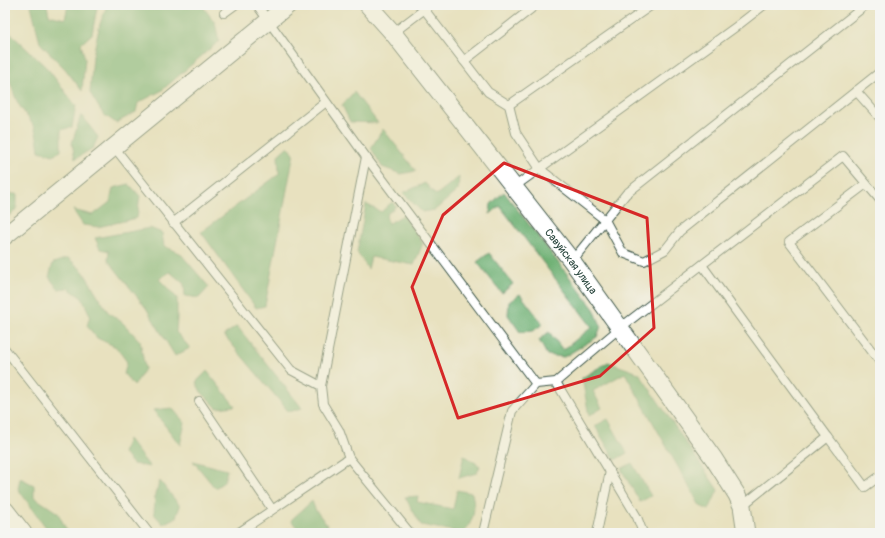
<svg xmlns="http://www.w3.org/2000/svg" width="885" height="538" viewBox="0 0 885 538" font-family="Pangolin,sans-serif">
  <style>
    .forest { fill: #6fb174; stroke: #477754 }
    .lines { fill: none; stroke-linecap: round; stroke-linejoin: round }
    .lane-casing { stroke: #3d5649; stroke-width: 10 }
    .street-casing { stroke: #3d5649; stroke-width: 19 }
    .lane { stroke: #fff; stroke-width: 8 }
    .street { stroke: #fff; stroke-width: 17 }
    .marked { fill: none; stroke: #d62828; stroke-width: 3; stroke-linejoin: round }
    .labels { text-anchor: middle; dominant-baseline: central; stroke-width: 4; stroke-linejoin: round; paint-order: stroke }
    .street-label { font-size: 11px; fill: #1f3d34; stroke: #f6f6f2 }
  </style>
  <rect width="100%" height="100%" fill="#f6f6f2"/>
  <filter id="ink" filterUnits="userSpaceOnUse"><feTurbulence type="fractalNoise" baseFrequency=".025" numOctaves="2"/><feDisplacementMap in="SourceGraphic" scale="8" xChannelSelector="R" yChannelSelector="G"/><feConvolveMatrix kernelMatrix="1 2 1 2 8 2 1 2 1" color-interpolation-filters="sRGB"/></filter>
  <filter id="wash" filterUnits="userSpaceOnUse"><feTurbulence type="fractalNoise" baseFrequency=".012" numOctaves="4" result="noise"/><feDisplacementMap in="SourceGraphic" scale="16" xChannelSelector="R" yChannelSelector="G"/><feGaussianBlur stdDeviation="0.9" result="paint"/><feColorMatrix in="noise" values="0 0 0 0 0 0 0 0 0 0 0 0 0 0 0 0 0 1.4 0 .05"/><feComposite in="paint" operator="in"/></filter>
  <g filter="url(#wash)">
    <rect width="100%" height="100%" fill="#e8e1bf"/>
    <!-- forest -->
    <g class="forest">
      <path d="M31 5H47L49 15 65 19 68 5H96L97 8 92 34 81 44 85 59 82 91 66 70 40 43Z"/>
      <path d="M107 5H202L215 23 219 41 161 91 138 103 136 112 116 123 103 114 90 93 93 55 100 24Z"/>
      <path d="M9 32 48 69 76 106 72 127 61 130V151L53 155 39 151C38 143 37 134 34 127 29 117 21 110 17 101 9 83 0 50 9 32Z"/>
      <path d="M354 92 378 123 350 122 342 105Z"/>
      <path d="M81 115 98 137 93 148 75 159 72 143Z"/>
      <path d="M383 129 416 171 401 174 382 167 371 148Z"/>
      <path d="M288 146 294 153 265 306 256 308 201 232 279 174 278 155Z"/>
      <path d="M459 177 458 190 435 210 422 212 403 193 425 183 436 195Z"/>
      <path d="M129 184 140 196 137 218 98 227 83 225 73 210 93 215 110 202 113 188Z"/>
      <path d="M5 192 7 194H17V209L5 219Z"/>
      <path d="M504 192 594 309 601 326 597 337 564 357 547 355 539 340 549 332 563 350 592 327 500 206 490 214 491 204Z"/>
      <path d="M392 202 396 206 386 215 388 224 403 215 423 243 414 265 371 257 368 269 357 252 366 204 381 212Z"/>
      <path d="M150 228 162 233 164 246 180 253 209 287 199 298 185 296 184 284 170 272 159 279 177 298V319L176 332 190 348 175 356 146 308 108 260 109 251 100 249 95 238Z"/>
      <path d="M489 253 513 284 502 293 477 262Z"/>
      <path d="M68 258 83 271 108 312 123 323 140 341 145 369 134 386 124 374 127 362 116 347 97 338 87 326 90 315 82 298 68 288 58 289 49 277 53 263Z"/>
      <path d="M520 294 543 324 533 331 520 332 508 315 509 302Z"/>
      <path d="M237 326 302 408 289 412 224 335Z"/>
      <path d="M608 362 639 373 718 490 709 510 700 506 625 373 593 391 602 408 589 416 582 378Z"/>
      <path d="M207 371 235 406 217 408 201 392 196 382Z"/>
      <path d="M172 408 185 423 180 445 153 410Z"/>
      <path d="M608 419 627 453 615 460 595 426Z"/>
      <path d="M128 439 150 467 133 464 123 453Z"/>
      <path d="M464 455 480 466 477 473 459 478Z"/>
      <path d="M193 461 227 470 224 482 215 488Z"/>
      <path d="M632 463 651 496 640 502 621 469Z"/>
      <path d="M20 478 34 485V497L58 513 68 533H50L18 489Z"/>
      <path d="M160 481 180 506 176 517 163 524 154 514 155 494Z"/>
      <path d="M457 490 472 493C476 510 474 519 464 533L421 525 405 497 418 496 417 502 453 509Z"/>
      <path d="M312 501 315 509 333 533H301L291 520Z"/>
    </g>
  </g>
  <g filter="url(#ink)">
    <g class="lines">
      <!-- lane casing -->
      <g class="lane-casing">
        <g id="lane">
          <path d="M257 5 366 157 536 384"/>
          <path d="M419 5 424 9 488 92 509 105 516 133 540 169 605 220 623 253 644 261 665 250 680 231 880 72"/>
          <path d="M224 13 235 5"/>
          <path d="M393 33 430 5"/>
          <path d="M464 61 536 5"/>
          <path d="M856 91 880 118"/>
          <path d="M509 105 652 5"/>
          <path d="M114 147 291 370 321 386"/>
          <path d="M366 157 321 386 323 404 339 430 349 458 410 533"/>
          <path d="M866 184 789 242 880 362"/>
          <path d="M514 187 737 26 764 5"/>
          <path d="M173 223 326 102"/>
          <path d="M572 261 626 194 866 5"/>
          <path d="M702 265 828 437 742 506"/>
          <path d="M5 349 149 533"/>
          <path d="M556 382 637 517 643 533"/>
          <path d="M199 401 272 509"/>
          <path d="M828 437 865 487 880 476"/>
          <path d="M238 533 349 458"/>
          <path d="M483 533 512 411 536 384 556 382 620 328 843 156 880 200"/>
          <path d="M597 533 610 471"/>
        </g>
      </g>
      <!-- street casing -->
      <g class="street-casing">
        <g id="street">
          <path id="s1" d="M368 5 393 33 572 261 714 459 737 495 742 506 746 533"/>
          <path d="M5 236 288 5"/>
          <path d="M5 510 23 533"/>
        </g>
      </g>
      <!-- lane -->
      <use href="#lane" class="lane"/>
      <!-- street -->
      <use href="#street" class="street"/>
    </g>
  </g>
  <!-- marked area -->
  <path d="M0 0H885V538H0ZM504 163 647 218 654 328 600 376 458 418 412 287 443 215Z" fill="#e8e1bf" fill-opacity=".55" fill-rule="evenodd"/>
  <path class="marked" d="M504 163 647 218 654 328 600 376 458 418 412 287 443 215Z"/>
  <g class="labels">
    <!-- street labels -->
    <g class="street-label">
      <text stroke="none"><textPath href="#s1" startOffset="327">Савуйская улица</textPath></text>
    </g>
  </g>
  <!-- margin -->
  <rect width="885" height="538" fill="none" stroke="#f6f6f2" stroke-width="20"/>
</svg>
